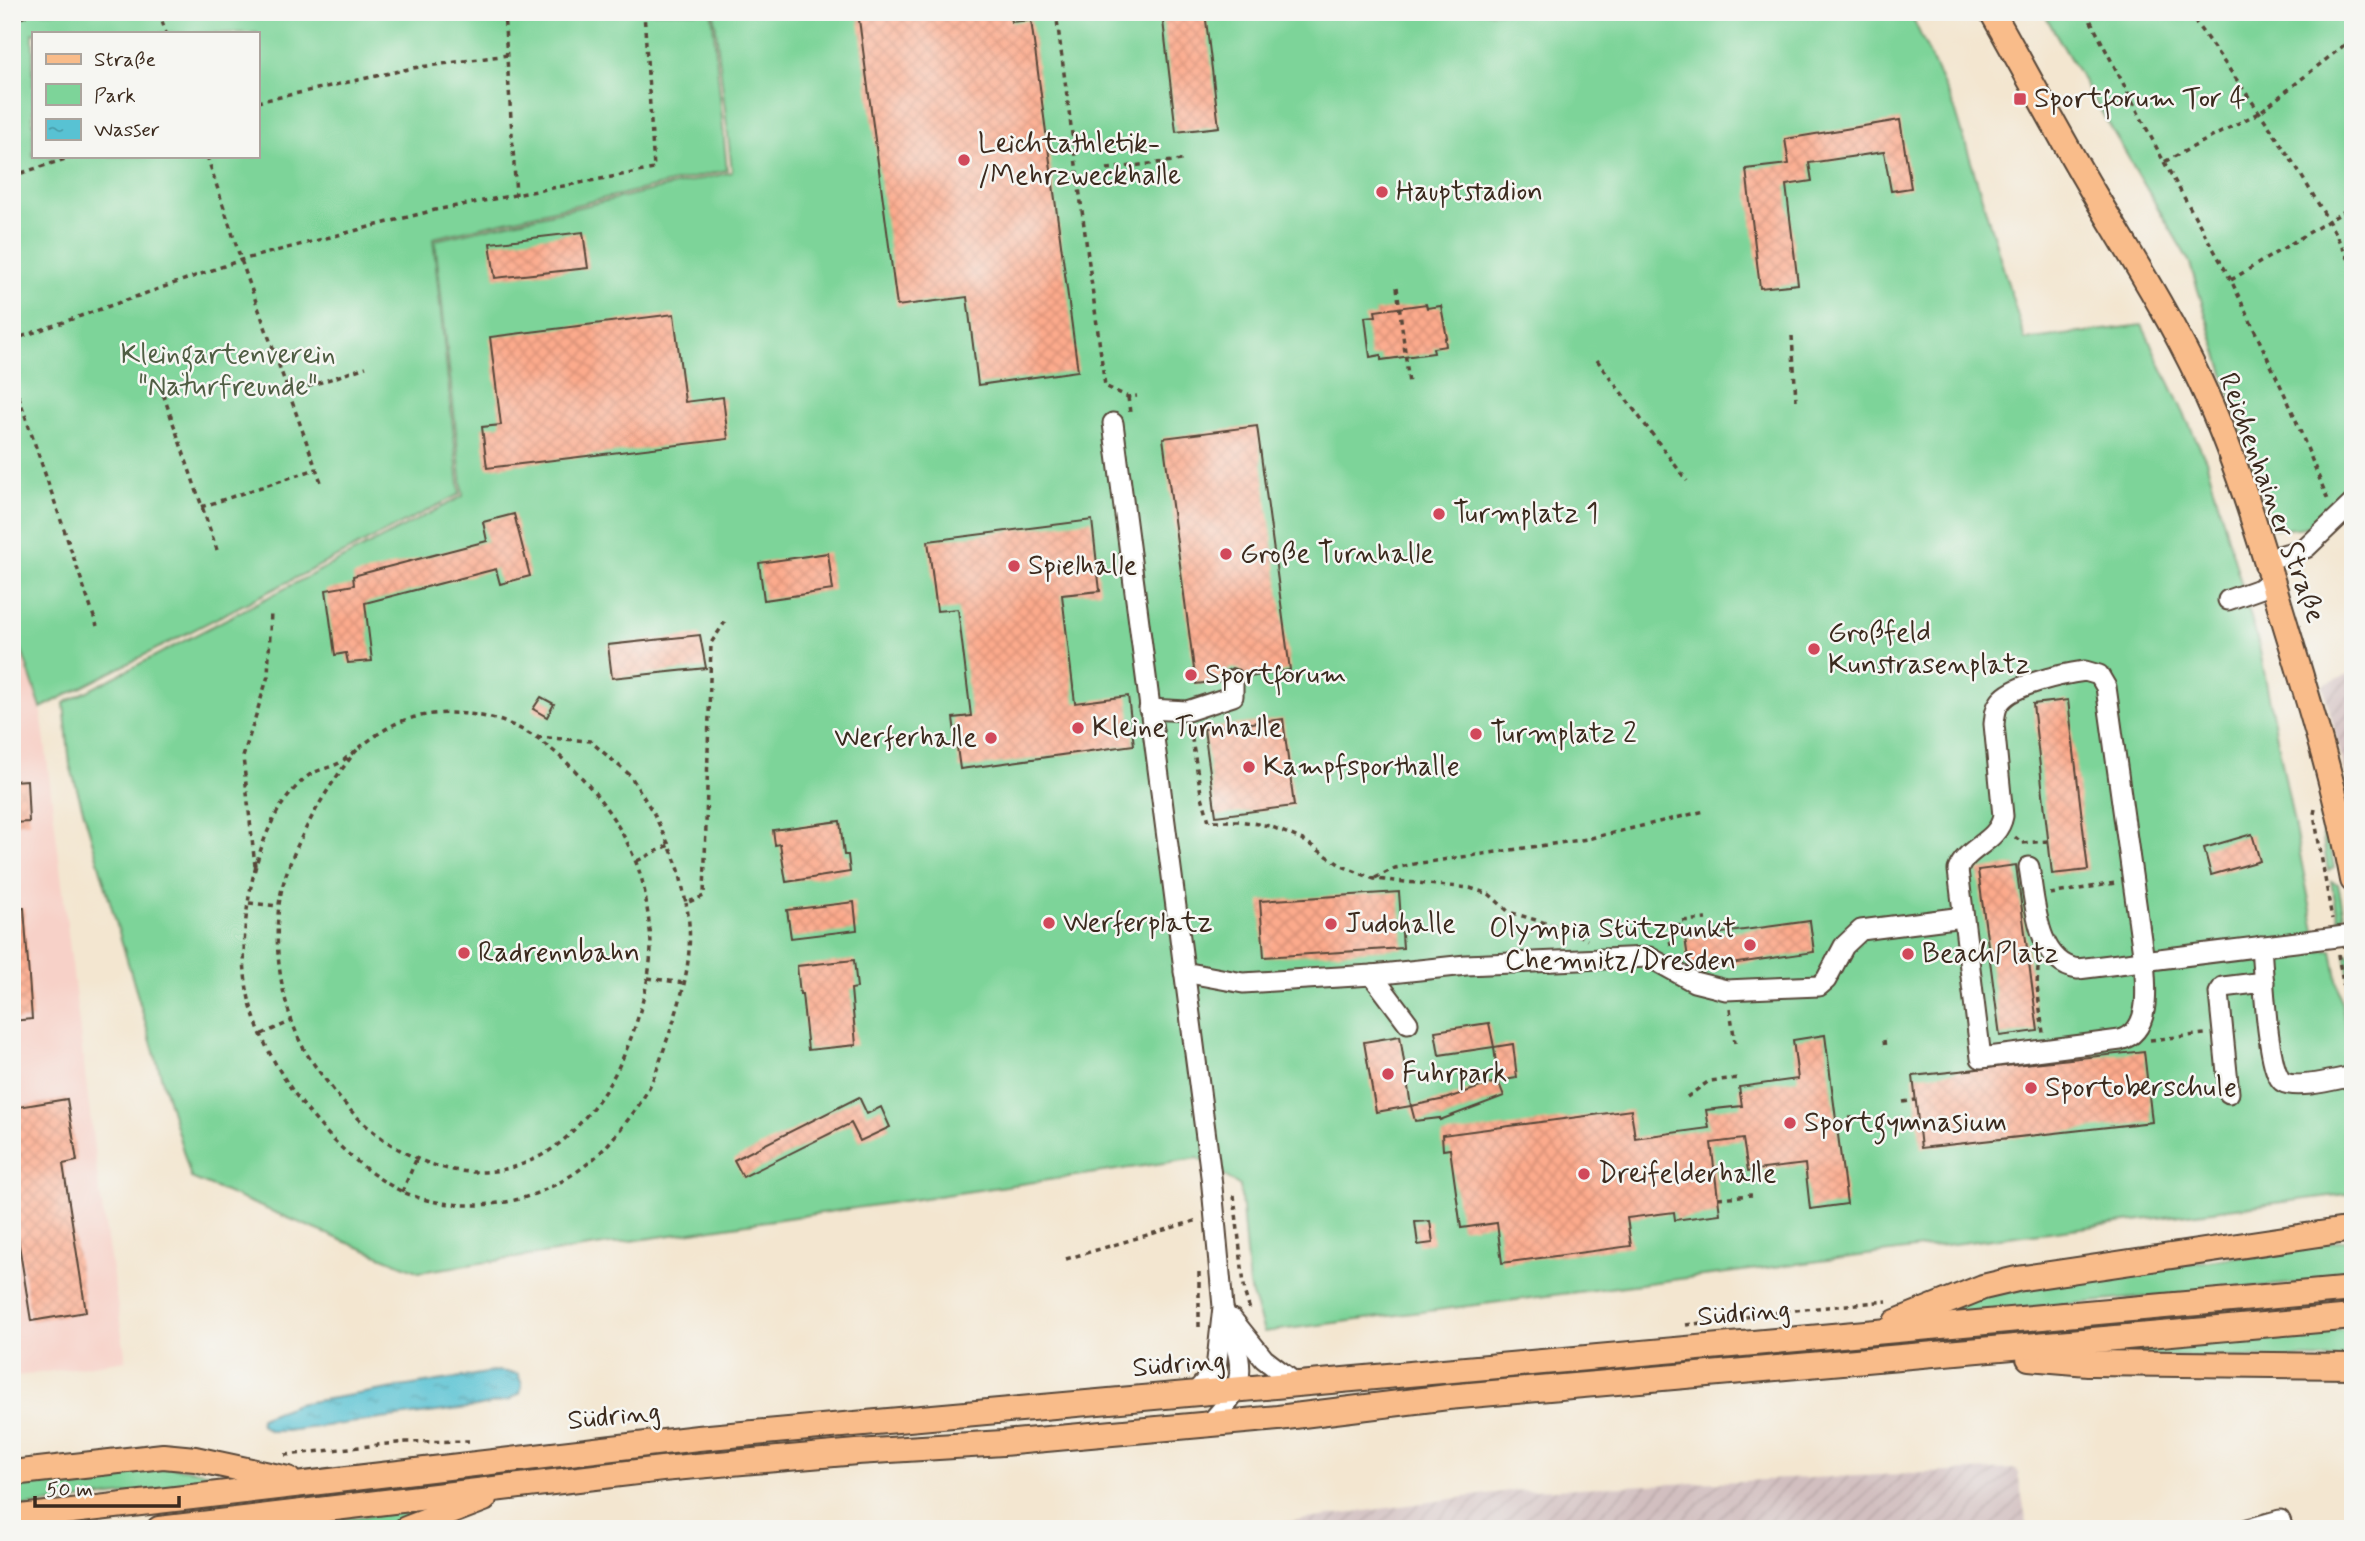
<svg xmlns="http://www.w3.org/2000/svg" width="2365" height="1541" viewBox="0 0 2365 1541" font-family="Mynerve,sans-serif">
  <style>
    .built { fill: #f7d1c8 }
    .industrial { fill: url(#industrial-furrows) }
    .green { fill: #7dd499; stroke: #5c7f5c; stroke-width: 2; fill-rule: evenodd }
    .water { fill: url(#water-ripples); stroke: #4a7678; stroke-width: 2 }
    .building { fill: url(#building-cross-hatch) }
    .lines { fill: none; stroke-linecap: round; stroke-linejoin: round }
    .minor-casing { stroke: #574639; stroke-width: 23 }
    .major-casing { stroke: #574639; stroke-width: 28 }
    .path { stroke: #574639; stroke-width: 3.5; stroke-dasharray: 5 5; stroke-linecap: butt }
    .minor { stroke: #fff; stroke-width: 19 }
    .major { stroke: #f9bc8a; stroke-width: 24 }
    .poi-dot { fill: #d1495b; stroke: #f6f6f2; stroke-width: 2.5 }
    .labels { text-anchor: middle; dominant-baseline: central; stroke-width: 5; stroke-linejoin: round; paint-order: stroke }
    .poi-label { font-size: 28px; fill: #3b2a1e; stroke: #f6f6f2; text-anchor: start }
    .park-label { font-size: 28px; fill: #4f5d43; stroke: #f6f6f2 }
    .street-label { font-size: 28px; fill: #3b2a1e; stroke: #f6f6f2 }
  </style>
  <defs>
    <pattern id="industrial-furrows" width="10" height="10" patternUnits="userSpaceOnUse" patternTransform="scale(1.75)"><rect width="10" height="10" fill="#d2bfc0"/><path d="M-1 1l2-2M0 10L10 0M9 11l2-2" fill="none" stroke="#b5a4a5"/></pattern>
    <pattern id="water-ripples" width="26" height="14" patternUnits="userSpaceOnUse" patternTransform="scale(1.75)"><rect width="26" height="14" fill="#58c2d3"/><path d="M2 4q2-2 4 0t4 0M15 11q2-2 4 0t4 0" fill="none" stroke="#4a9eab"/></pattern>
    <pattern id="building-cross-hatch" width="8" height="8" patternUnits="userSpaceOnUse" patternTransform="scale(1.75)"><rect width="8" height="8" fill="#fcaa8c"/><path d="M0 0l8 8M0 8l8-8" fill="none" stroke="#d99278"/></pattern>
  </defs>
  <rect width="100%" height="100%" fill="#f6f6f2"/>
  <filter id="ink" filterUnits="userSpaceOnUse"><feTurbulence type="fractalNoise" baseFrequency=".0143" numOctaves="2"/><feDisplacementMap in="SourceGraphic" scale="14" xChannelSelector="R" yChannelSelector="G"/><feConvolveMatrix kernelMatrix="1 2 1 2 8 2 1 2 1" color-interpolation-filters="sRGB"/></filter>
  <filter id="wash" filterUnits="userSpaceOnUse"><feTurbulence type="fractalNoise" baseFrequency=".00686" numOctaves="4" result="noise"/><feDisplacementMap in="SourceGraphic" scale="28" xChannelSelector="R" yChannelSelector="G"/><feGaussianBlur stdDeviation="1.57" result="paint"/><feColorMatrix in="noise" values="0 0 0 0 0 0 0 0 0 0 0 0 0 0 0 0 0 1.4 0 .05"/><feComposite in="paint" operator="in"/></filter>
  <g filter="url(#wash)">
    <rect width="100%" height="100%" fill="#f3e6d0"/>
    <!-- built -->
    <path class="built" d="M12 621 41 709 98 1181 126 1360 12 1377Z"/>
    <!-- industrial -->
    <g class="industrial">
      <path d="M2353 672V802L2323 685Z"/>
      <path d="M2017 1469 2028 1529H1236L1509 1491Z"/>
    </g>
    <!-- green -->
    <g class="green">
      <path d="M12 12H712L727 170 433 238 460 494 41 708 12 621ZM33 33H257V156H33Z"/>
      <path d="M714 12H1910L1956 112 2025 340 2142 325 2206 460 2259 646 2319 951 2332 950 2352 1064 2334 1073C2360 1107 2353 1152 2353 1193L1264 1332 1249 1286 1240 1186 1198 1158 419 1272 191 1178 70 765 64 703 463 496 435 240 732 172Z"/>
      <path d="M2043 12H2353V489C2322 521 2319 532 2272 528L2189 261Z"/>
      <path d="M2323 804 2334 868 2328 871 2320 818Z"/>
      <path d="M2331 881 2338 884 2344 915 2339 920Z"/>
      <path d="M2345 953 2351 956 2353 1008Z"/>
      <path d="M2353 1239V1278L1950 1315 1947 1311 1979 1296Z"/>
      <path d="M2353 1328V1359L2099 1355V1350Z"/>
      <path d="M146 1463 253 1479 12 1508V1480Z"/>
      <path d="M432 1508 405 1522 374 1529H257Z"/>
    </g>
    <!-- water -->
    <path class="water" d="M499 1371 518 1374 522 1385 520 1393 509 1400 476 1407 286 1431H270L261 1425 260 1418 297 1404Z"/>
    <g id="blocks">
      <!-- building -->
      <g class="building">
        <path d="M858 12H1010L1012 22 1031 20 1078 371 978 385 967 297 897 306Z"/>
        <path d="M1162 12H1205L1219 127 1176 132Z"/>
        <path d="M1900 120 1911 188 1891 191 1884 152 1809 163 1812 181 1786 185 1798 284 1760 288 1746 169 1789 164 1785 139Z"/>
        <path d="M583 232 588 268 495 278 490 243Z"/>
        <path d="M1426 304 1427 308 1441 306 1447 338H1445L1446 346 1433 348 1434 353 1381 360V355L1370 357 1365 317 1376 316 1375 311Z"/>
        <path d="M674 314 685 402 723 397 728 439 487 468 482 427 501 425 490 337Z"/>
        <path d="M1257 426 1290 670 1245 678 1240 670 1232 668 1223 673 1221 681 1196 684 1163 438Z"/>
        <path d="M514 514 530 576 500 584 496 569 365 603 372 661 348 663 346 653 335 655 326 590 354 585 353 576 487 541 483 522Z"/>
        <path d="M1092 520 1100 591 1062 595 1075 703 1128 696 1134 745 960 769 953 718 971 716 958 609 937 611 928 541Z"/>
        <path d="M828 553 833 590 764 600 759 563Z"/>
        <path d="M700 635 706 668 612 678 608 645Z"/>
        <path d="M541 697 554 704 547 717 533 709Z"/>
        <path d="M2068 700 2088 870 2052 874 2033 704Z"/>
        <path d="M1283 719 1294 806 1216 816 1204 729Z"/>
        <path d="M27 780 29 822 12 823V781Z"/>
        <path d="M840 821 844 855H848L850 872 786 882 780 844 775 845 773 830Z"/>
        <path d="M2252 834 2260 861 2211 875 2204 848Z"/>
        <path d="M2016 865 2038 1031 2000 1036 1978 870Z"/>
        <path d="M1399 892 1403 948 1264 957 1260 901Z"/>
        <path d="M854 902 857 930 791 938 787 910Z"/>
        <path d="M12 908H24L32 1019 12 1021Z"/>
        <path d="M1810 921 1814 952 1695 969 1689 965 1685 938Z"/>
        <path d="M854 960 857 988 851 989 856 1045 808 1050 802 994H800L797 966Z"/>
        <path d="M1489 1023 1494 1047 1439 1055 1435 1031Z"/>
        <path d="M1825 1035 1847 1204 1810 1209 1805 1164 1748 1171 1743 1139 1711 1143 1720 1214 1675 1220 1674 1212 1627 1218 1631 1246 1502 1263 1497 1223 1461 1228 1450 1149 1443 1150 1442 1135 1631 1110 1635 1138 1709 1128 1706 1110 1742 1106 1739 1087 1798 1079 1793 1040Z"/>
        <path d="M1400 1036 1411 1106 1376 1112 1364 1042Z"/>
        <path d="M1513 1044 1517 1078 1498 1081 1494 1047Z"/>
        <path d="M2144 1051 2152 1122 1921 1148 1913 1076Z"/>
        <path d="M1498 1081 1504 1096 1440 1120V1118L1415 1121 1411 1106 1445 1099Z"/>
        <path d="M859 1097 867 1114 881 1107 890 1127 860 1141 851 1123 743 1177 734 1160Z"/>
        <path d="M67 1099 77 1161 63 1164 86 1312 31 1321 12 1200V1146L18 1145 12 1108Z"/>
        <path d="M1430 1221 1433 1243 1418 1245 1415 1222Z"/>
      </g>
    </g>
  </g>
  <g filter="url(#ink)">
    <use href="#blocks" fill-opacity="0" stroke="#574639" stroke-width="2"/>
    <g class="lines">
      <!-- minor casing -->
      <g class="minor-casing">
        <g id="minor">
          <path d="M1113 423 1211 1176 1223 1307 1216 1369 1194 1394"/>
          <path d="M2266 560 2306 548 2353 503"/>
          <path d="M2228 600 2273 584"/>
          <path d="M2085 671 2099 675 2106 687 2144 961C2146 986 2152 1032 2120 1040L1981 1058 1958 870C1967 846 1998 843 2003 816L1994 724C1995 716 1995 708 2000 702 2013 684 2064 674 2085 671Z"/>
          <path d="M1149 709 1187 711 1233 696V680"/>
          <path d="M2029 867C2035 900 2036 963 2078 969L2353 935"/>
          <path d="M2261 946C2263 968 2267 1074 2283 1082 2297 1090 2337 1079 2353 1076"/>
          <path d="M1184 972 1243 983 1372 975 1466 965 1649 957 1694 982 1726 990 1819 986 1826 980 1844 946 1861 930 1963 917"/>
          <path d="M1372 975 1408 1023"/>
          <path d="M2229 1093 2219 993 2223 987 2264 982"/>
          <path d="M1232 1319 1264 1359 1298 1385"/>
          <path d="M1209 1424C1252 1379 1243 1366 1224 1311"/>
          <path d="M2248 1529 2280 1520 2283 1529"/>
        </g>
      </g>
      <!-- major casing -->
      <g class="major-casing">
        <g id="major">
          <path d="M1992 12C2026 72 2058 133 2093 192 2130 254 2169 315 2200 381 2234 453 2258 533 2281 610 2308 699 2336 788 2353 880"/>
          <path d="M1896 1322 1983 1287 2017 1279 2353 1229"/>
          <path d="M2029 1358 2088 1363 2353 1366"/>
          <path d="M12 1473 163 1456 195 1459 288 1479"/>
          <path d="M12 1518 698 1438 2353 1289"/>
          <path d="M159 1529 662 1469 857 1452 1003 1443 1278 1418 1448 1397 2353 1317"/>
          <path d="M406 1529 484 1499"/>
        </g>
      </g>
      <!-- path -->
      <g class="path">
        <path d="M159 12 166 33"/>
        <path d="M504 12 516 195"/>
        <path d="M1056 12 1105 386 1128 397 1137 396"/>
        <path d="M2086 12 2164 162 2260 112 2353 38"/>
        <path d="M2188 12C2247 94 2308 176 2353 268"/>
        <path d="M12 21 37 12"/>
        <path d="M257 102 413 68 508 55"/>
        <path d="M207 156 241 260 322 485"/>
        <path d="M2164 162 2231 280 2291 408 2328 500"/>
        <path d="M1107 169 1182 160"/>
        <path d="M12 176 75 156"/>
        <path d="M2231 280 2353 206"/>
        <path d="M1397 287 1409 384"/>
        <path d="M1792 336 1796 400"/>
        <path d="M12 340 241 260 435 210 654 169 644 12"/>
        <path d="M1597 360 1687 481"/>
        <path d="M12 377 97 626"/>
        <path d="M160 385 217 550"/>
        <path d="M289 393 366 367"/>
        <path d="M1128 397 1130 413"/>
        <path d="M201 507 316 469"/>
        <path d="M1190 728 1201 793 1209 821H1240L1270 826 1303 840 1342 866 1374 879 1470 888 1489 894 1509 912 1573 931 1587 940"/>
        <path d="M537 737 590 741 630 775 654 814 669 845 679 870 686 903 704 896 711 643 725 622"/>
        <path d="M357 750C327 785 284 858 279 905 274 947 280 993 296 1032 304 1054 320 1072 334 1091 385 1157 470 1200 549 1151 569 1138 584 1119 598 1101 626 1064 650 994 651 947 651 932 648 916 646 901 639 835 569 746 507 723 473 710 426 709 393 725 376 734 360 747 345 759 334 768 325 767 313 773 302 778 288 796 281 806 250 854 236 944 249 999 265 1069 334 1156 397 1189 434 1208 484 1209 523 1198 555 1188 588 1168 610 1142 622 1127 636 1111 645 1095 655 1078 661 1058 667 1040 683 996 696 950 686 903"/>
        <path d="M2315 809 2314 814 2332 919"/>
        <path d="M2015 837 2022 843 2048 841"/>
        <path d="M637 861 669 845"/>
        <path d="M255 866 243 757 268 676 271 611"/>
        <path d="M1375 878 1395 868 1414 864 1587 839 1705 811"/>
        <path d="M2050 894 2115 883"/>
        <path d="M249 903 278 906"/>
        <path d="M1671 946 1670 939 1681 921 1706 919"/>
        <path d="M2338 954 2353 1040"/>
        <path d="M2038 968 2037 986 2043 1033"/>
        <path d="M648 978 684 983"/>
        <path d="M1730 1009 1735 1043"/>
        <path d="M262 1034 292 1021"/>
        <path d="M1884 1040 1885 1049"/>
        <path d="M2150 1040 2205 1034"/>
        <path d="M1687 1097 1709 1081 1739 1078"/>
        <path d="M1903 1102 1915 1100"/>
        <path d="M1848 1118H1854"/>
        <path d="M1905 1122 1918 1121"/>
        <path d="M402 1192 416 1160"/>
        <path d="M1234 1195 1245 1294 1250 1310"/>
        <path d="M1718 1198 1752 1195"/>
        <path d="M1066 1259 1198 1220"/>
        <path d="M1199 1272V1331"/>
        <path d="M1686 1325 1796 1310 1887 1301"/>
        <path d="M285 1455 406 1442 469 1441"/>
      </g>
      <!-- minor -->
      <use href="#minor" class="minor"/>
      <!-- major -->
      <use href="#major" class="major"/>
    </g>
  </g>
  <!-- markers -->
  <g class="poi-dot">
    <rect x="2013" y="92" width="14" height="14" rx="3.5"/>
    <circle cx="964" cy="160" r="7"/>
    <circle cx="1382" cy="192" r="7"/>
    <circle cx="1439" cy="514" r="7"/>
    <circle cx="1226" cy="554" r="7"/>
    <circle cx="1014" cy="566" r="7"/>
    <circle cx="1814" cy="649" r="7"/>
    <circle cx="1191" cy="675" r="7"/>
    <circle cx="1078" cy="728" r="7"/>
    <circle cx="1476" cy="734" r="7"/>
    <circle cx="991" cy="738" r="7"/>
    <circle cx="1249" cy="767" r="7"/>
    <circle cx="1049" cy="923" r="7"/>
    <circle cx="1331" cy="924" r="7"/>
    <circle cx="1750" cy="945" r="7"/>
    <circle cx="464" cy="953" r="7"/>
    <circle cx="1908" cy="954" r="7"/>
    <circle cx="1388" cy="1074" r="7"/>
    <circle cx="2031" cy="1088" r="7"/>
    <circle cx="1790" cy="1123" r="7"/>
    <circle cx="1584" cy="1174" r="7"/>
  </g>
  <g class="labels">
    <!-- poi labels -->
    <g class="poi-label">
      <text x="2034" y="99">Sportforum Tor 4</text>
      <text x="978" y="144">Leichtathletik-<tspan x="978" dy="32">/Mehrzweckhalle</tspan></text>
      <text x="1396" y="192">Hauptstadion</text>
      <text x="1453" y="514">Turmplatz 1</text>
      <text x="1240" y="554">Große Turnhalle</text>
      <text x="1028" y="566">Spielhalle</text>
      <text x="1828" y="633">Großfeld<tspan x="1828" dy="32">Kunstrasenplatz</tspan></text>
      <text x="1205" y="675">Sportforum</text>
      <text x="1092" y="728">Kleine Turnhalle</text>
      <text x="1490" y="734">Turmplatz 2</text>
      <text x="977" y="738" text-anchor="end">Werferhalle</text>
      <text x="1263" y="767">Kampfsporthalle</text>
      <text x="1063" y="923">Werferplatz</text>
      <text x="1345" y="924">Judohalle</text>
      <text x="1736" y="929" text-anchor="end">Olympia Stützpunkt<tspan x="1736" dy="32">Chemnitz/Dresden</tspan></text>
      <text x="478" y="953">Radrennbahn</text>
      <text x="1922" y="954">BeachPlatz</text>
      <text x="1402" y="1074">Fuhrpark</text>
      <text x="2045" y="1088">Sportoberschule</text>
      <text x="1804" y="1123">Sportgymnasium</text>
      <text x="1598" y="1174">Dreifelderhalle</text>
    </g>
    <!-- park labels -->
    <g class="park-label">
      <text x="228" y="355">Kleingartenverein<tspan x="228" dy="32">"Naturfreunde"</tspan></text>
    </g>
    <!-- street labels -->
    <g class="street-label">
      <text transform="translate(2271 498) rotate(70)">Reichenhainer Straße</text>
      <text transform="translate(1744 1314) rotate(-5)">Südring</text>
      <text transform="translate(1179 1365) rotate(-5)">Südring</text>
      <text transform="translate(614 1417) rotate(-6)">Südring</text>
    </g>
  </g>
  <!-- margin -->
  <rect width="2365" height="1541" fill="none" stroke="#f6f6f2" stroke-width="42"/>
  <!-- legend -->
  <rect x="32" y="32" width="228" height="126" fill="#f6f6f2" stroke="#aba49d" stroke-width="2"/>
  <rect x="46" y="54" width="35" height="10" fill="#f9bc8a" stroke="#aba49d" stroke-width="2"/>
  <text x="94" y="66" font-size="21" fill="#3b2a1e">Straße</text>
  <rect x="46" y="84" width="35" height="21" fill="#7dd499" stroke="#aba49d" stroke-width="2"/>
  <text x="94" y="102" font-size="21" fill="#3b2a1e">Park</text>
  <rect x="46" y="119" width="35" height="21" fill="url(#water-ripples)" stroke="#aba49d" stroke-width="2"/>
  <text x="94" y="136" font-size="21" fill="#3b2a1e">Wasser</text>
  <!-- scale -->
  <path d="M35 1496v10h144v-10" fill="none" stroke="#3b2a1e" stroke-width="3.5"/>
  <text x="46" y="1496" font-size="21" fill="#3b2a1e" stroke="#f6f6f2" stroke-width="5" paint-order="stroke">50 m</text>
</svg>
